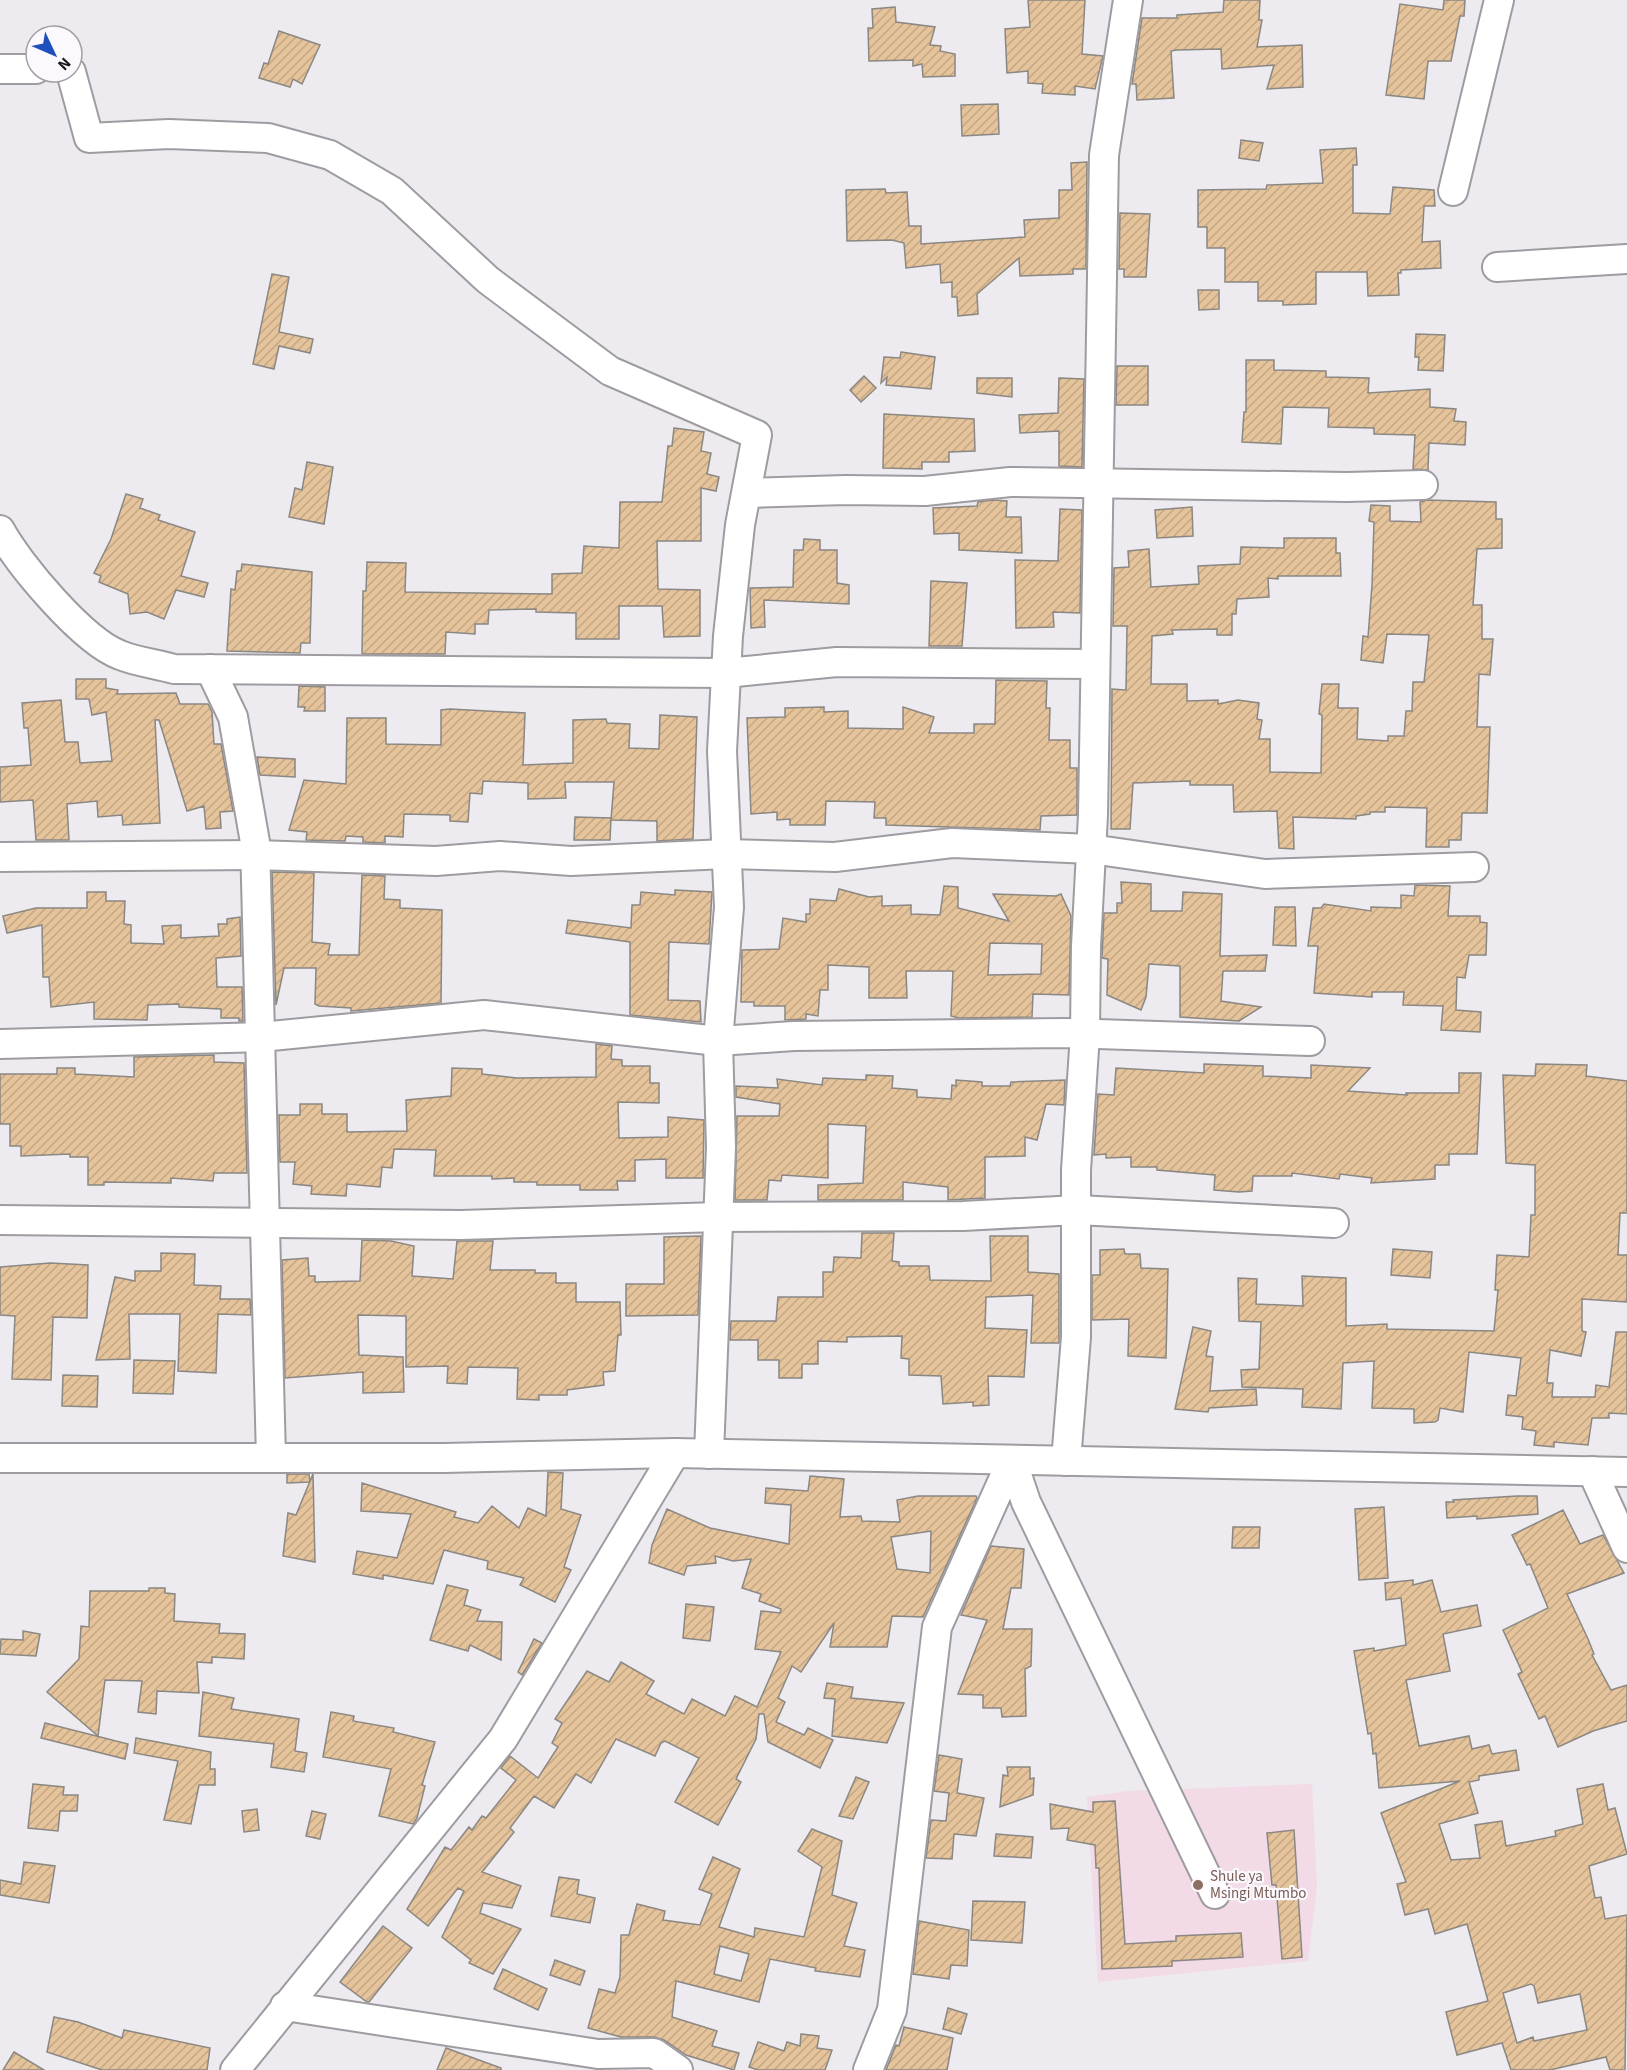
<svg xmlns="http://www.w3.org/2000/svg" width="1627" height="2070" viewBox="0 0 1627 2070" font-family="'Source Sans 3',sans-serif">
  <style>
    .education { fill: #f2dae6 }
    .building { fill: url(#building-hatch); stroke: #8b8782; stroke-width: 1.5; fill-rule: evenodd }
    .lines { fill: none; stroke-linecap: round; stroke-linejoin: round }
    .minor-casing { stroke: #9f9ca1; stroke-width: 32 }
    .minor { stroke: #fff; stroke-width: 28 }
    .education-dot { fill: #8d6e63; stroke: #fbf8fe; stroke-width: 2 }
    .labels { text-anchor: middle; dominant-baseline: central; stroke-width: 4.5; stroke-linejoin: round; paint-order: stroke }
    .education-label { font-size: 15px; fill: #785e54; stroke: #fbf8fe; text-anchor: start }
  </style>
  <defs>
    <pattern id="building-hatch" width="6" height="6" patternUnits="userSpaceOnUse" patternTransform="scale(1.5)"><rect width="6" height="6" fill="#e5c39b"/><path d="M-1 1l2-2M0 6l6-6M5 7l2-2" fill="none" stroke="#c4a785"/></pattern>
  </defs>
  <rect width="100%" height="100%" fill="#edeaf0"/>
  <!-- education -->
  <path class="education" d="M1312 1784 1317 1886 1308 1961 1098 1982 1087 1797 1128 1791Z"/>
  <!-- building -->
  <g class="building">
    <path d="M1028 0H1085L1082 54 1103 56 1095 89 1075 86V95L1042 93 1043 84 1028 83V71L1007 73 1005 29 1030 27Z"/>
    <path d="M1224 0H1260L1259 20H1262L1257 47 1302 45 1303 87 1267 89 1274 65 1222 69 1221 49 1176 50 1171 51 1174 98 1137 100 1136 84H1132L1142 18H1177V15L1223 12Z"/>
    <path d="M1444 0H1465L1464 16H1460L1451 61H1428L1424 99 1386 95 1400 4 1443 10Z"/>
    <path d="M895 7 896 22 935 27 930 45 941 46 940 51 955 54V76L923 77 922 64 913 66V60L869 61 868 28H873L872 9Z"/>
    <path d="M279 31 320 45 302 84 293 79 290 87 259 78 264 63 268 64Z"/>
    <path d="M998 104 999 134 962 136 961 105Z"/>
    <path d="M1241 140 1263 143 1259 161 1239 158Z"/>
    <path d="M1356 148 1357 165H1353V213L1390 214 1393 187 1434 190 1435 206H1424L1422 242 1440 241 1441 268 1401 270V273H1398L1399 295 1368 296 1367 272H1316V304L1283 305V301H1258V282H1225V248H1207V227H1198V190L1266 189 1267 185 1323 183 1320 150Z"/>
    <path d="M1087 162 1086 269H1073V274L1020 276 1019 258 977 294 978 314 958 316 957 297H952V282L941 283 940 264 906 268 904 243 892 240 847 241 846 190 885 189 886 193 907 192 909 226H921V244L1025 237 1024 220 1059 218V190H1072L1071 163Z"/>
    <path d="M1120 213 1150 214 1146 277H1124V269H1119Z"/>
    <path d="M272 274 289 277 279 332 313 339 310 353 279 346 274 369 253 364Z"/>
    <path d="M1198 290H1219V309L1199 310Z"/>
    <path d="M1416 334 1445 335 1443 371 1418 370 1419 357H1415Z"/>
    <path d="M901 352 935 357 931 389 886 385 887 377 881 383 884 357 900 358Z"/>
    <path d="M1246 360H1274V370L1326 371V377L1369 378 1368 393 1430 389V407L1456 409 1454 421 1466 422 1465 445 1429 443 1428 470 1413 469 1415 435 1374 434V428L1328 427 1329 408 1283 407 1281 444 1242 442 1244 412H1246Z"/>
    <path d="M1117 366H1148V405H1116Z"/>
    <path d="M864 376 876 388 861 402 850 390Z"/>
    <path d="M977 378H1012V397L977 393Z"/>
    <path d="M1059 378 1084 379 1082 467 1059 466V431L1020 433 1019 415 1058 413Z"/>
    <path d="M884 414 974 419 975 451 949 452V462H922V469L883 468Z"/>
    <path d="M674 428 704 432 701 451 711 453 707 474 719 477 716 491 701 488V541H657L658 589 700 590V636L664 637 662 606H619V639H576V613L536 612V609L489 610 488 624H475V634L446 632 445 654H362L363 591H366L367 562 406 563 405 592 552 594V574L582 573 584 546 619 548 620 502H662L668 446H672Z"/>
    <path d="M307 462 333 467 324 524 289 517 295 488 302 490Z"/>
    <path d="M126 494 143 499 140 508 160 515 158 520 195 532 181 576 208 583 204 597 176 590 164 619 147 612 130 614 128 594 99 582 101 576 94 573 111 539Z"/>
    <path d="M993 500 1007 501 1006 517H1021L1022 553 959 550V533L934 534 933 508 977 506 978 502Z"/>
    <path d="M1427 500 1496 502V519H1502V548L1477 549 1473 605H1482V639H1493L1490 675 1479 674 1477 727H1490L1487 813H1462L1461 840H1449V847H1426L1427 808 1385 807V812H1370V814L1356 816V819L1293 817 1294 849 1279 848 1277 811 1234 812 1233 785H1190V781L1133 783 1130 829H1111L1112 689 1126 690 1127 626H1113L1114 568 1129 567 1128 551 1149 549 1151 587 1199 584 1198 566 1240 564 1241 547 1284 548V538H1336V553H1340L1341 576H1278V579L1268 578 1269 597 1237 599 1236 614H1232V635H1217V629L1172 630 1173 634 1152 636 1151 684H1187V701L1218 700V704L1238 700 1259 703 1257 719 1262 720 1259 739H1270V772L1321 773 1322 715 1319 714 1322 684H1339L1338 708H1358L1357 739 1388 741V736H1404L1406 711H1412L1413 682H1424L1429 635 1387 634 1383 663 1361 660 1363 636 1368 637 1372 585 1374 522 1369 521 1371 505 1390 506V521L1421 522 1420 502Z"/>
    <path d="M1192 507 1193 536 1157 538 1155 510Z"/>
    <path d="M1060 509 1082 510 1080 613 1053 612 1054 627 1016 628 1015 560 1058 561Z"/>
    <path d="M804 539 820 540V550H837V583L849 585V604L764 600 765 627 751 628 750 588 793 587 794 550H803Z"/>
    <path d="M242 564 312 572 310 643H301L300 653 227 651 231 589 235 590 237 571H241Z"/>
    <path d="M931 581 967 583 962 646H929Z"/>
    <path d="M76 679H106V688L118 690 117 694 176 693 180 704H208L212 712 214 744H221L233 811 220 812 221 828 206 829 204 806 187 811 159 720H155L160 823 123 825 122 815 98 817 97 801 67 804 69 840H36L33 800 0 802V767L31 765 28 728H24L22 703 61 700 65 742H78L80 763 112 761 106 712 92 715 89 699H76Z"/>
    <path d="M996 680 1047 681 1046 708H1050L1049 740H1070V768H1077V815L1041 816 1040 830 886 825V818H874L875 802 826 801 825 825H790V819L777 820V812L751 814 747 718 785 717V708L824 707V712L848 711V728L903 729V707L934 717 929 733H974V724H995Z"/>
    <path d="M299 686 325 687V711H304L305 707H298Z"/>
    <path d="M450 709 525 713 523 765 573 763V720L606 719 607 723 630 724 629 748 659 749 660 715 697 717 693 839 657 841V821L611 820 614 782H565L566 798 528 799V783L483 781 482 794 470 793 468 822 450 821V815L404 814 403 837 385 836V843L363 842V837L346 836 345 841 306 840 307 832 289 830 304 780 346 784 347 718H386V744L441 745V710Z"/>
    <path d="M257 757 295 759V777L260 775Z"/>
    <path d="M575 817 611 818 610 840H574Z"/>
    <path d="M272 872 314 873 312 942 330 944 328 955H359L362 875 385 876 384 899 400 900V908L442 910 441 1003 351 1011V1008L319 1006 315 1004 316 968H284L276 1005Z"/>
    <path d="M1121 882 1151 884V911H1182L1183 892 1222 894 1220 956 1267 955 1265 971H1223L1221 1001 1261 1007 1239 1021 1180 1017V966L1149 964 1146 997 1141 1010 1107 995 1108 959 1102 958 1104 913H1117V903H1122Z"/>
    <path d="M1415 885 1450 886 1448 916H1480V922L1487 923 1486 955H1469L1465 978 1457 977 1456 1010 1481 1012 1480 1032 1441 1030 1443 1006 1403 1005 1404 992H1372V997L1314 993 1318 946H1308L1313 908H1321L1324 904 1371 911V907L1401 908V895L1414 896Z"/>
    <path d="M944 886 958 887V908L1009 921 993 894 1056 896 1061 894 1071 916 1069 995 1033 994 1032 1017 959 1018 951 1016 953 971H906L907 998H869V967L828 965V990H820L818 1016 806 1014V1019L785 1020V1006H754V1002H741L742 950 779 949 783 918 806 922V914H810V899L836 901 839 889 869 897 882 896V906L911 905V914L940 915ZM990 943 1042 944 1041 974 988 975Z"/>
    <path d="M675 890 712 892 709 944 669 942 668 1000 700 1001 701 1022 630 1015V942L566 933 568 920 631 928 632 905H640L641 892 675 895Z"/>
    <path d="M87 892H106V901H125L124 924 131 925V943L164 944 162 926 181 925V938L219 936 218 924H227V919L240 917 241 956 216 958 217 987H242L243 1021H239V1018H221V1009L179 1007V1004L148 1005 147 1020 94 1019V1002L51 1007 49 977H43L42 925 7 933 3 916 36 908H87Z"/>
    <path d="M1275 907H1295L1296 946 1273 945Z"/>
    <path d="M596 1044 612 1046 611 1059 622 1060V1066H650V1083H659V1103L618 1102 619 1138 668 1137V1117L704 1120 703 1178H666V1159L635 1160V1181H617L618 1190H580V1185H537V1182H514V1178L492 1179V1176H434L436 1150 394 1149 392 1168 382 1167 380 1187 347 1184 346 1196 311 1194 312 1186 293 1184 295 1162H280L279 1115H300V1104H322V1114H347V1132L407 1131 406 1100 451 1096 452 1068 482 1069V1074L517 1078 596 1077Z"/>
    <path d="M214 1055V1062L244 1063 247 1173H214L213 1181 171 1178V1183L104 1182V1185H88V1157H70V1154L21 1156V1146H10V1124H0V1074H57V1068H75V1074L134 1077V1057Z"/>
    <path d="M1204 1064 1263 1066V1076L1311 1078V1065L1370 1068 1348 1091 1407 1095 1406 1093H1459V1073H1481L1477 1154H1449V1165H1435V1179L1371 1183 1372 1178 1340 1174 1339 1179 1292 1173V1176H1253L1252 1191 1239 1192 1214 1190 1215 1175 1157 1170V1167H1131V1157L1106 1158V1154L1094 1155 1098 1094 1114 1095 1116 1068 1204 1073Z"/>
    <path d="M1536 1064 1587 1065 1586 1076 1627 1081V1213H1620L1618 1255H1627V1302L1582 1299V1331L1586 1332 1581 1356 1550 1350 1547 1383H1553L1552 1397H1595L1596 1385 1609 1387 1616 1332H1627V1414L1609 1413V1418H1592L1588 1445 1554 1442V1447L1534 1445 1536 1431 1522 1429 1523 1417 1506 1415 1508 1395 1516 1396 1521 1358 1469 1352 1463 1412 1440 1408 1438 1420 1435 1422 1414 1423V1409L1372 1408 1374 1361 1343 1363 1341 1409 1302 1407 1303 1389 1242 1387 1241 1370 1259 1369 1261 1322 1239 1321 1238 1278 1257 1279 1256 1304 1303 1306 1302 1276 1346 1278V1326L1387 1324V1329L1494 1331 1498 1290H1495L1497 1255 1529 1257 1531 1215H1535V1165L1506 1163 1503 1075 1535 1076Z"/>
    <path d="M866 1075 893 1076 892 1088 917 1090V1097L951 1099 952 1085 956 1086V1080L982 1082V1086H1010L1011 1082 1065 1080 1064 1105 1046 1104 1037 1140 1025 1137V1156L985 1157V1198L948 1200V1187L903 1182V1200H818V1185L863 1183 866 1126 828 1124V1178L782 1175 781 1181 769 1180 767 1200H735L737 1116H779L780 1104 736 1097V1086L778 1088 777 1079 822 1085 823 1078 866 1080Z"/>
    <path d="M862 1233H894L892 1261 899 1262V1266H929L930 1280 991 1281 990 1236H1028V1272L1059 1274V1343H1031L1033 1295 986 1297 985 1328 1027 1330 1024 1377 988 1376 989 1405 973 1406V1402L943 1404 941 1376 909 1375V1359L901 1358 902 1336 847 1337V1342L818 1341V1364H802V1378H779V1360H758V1340H730L731 1321H776L778 1297H823V1272H833L834 1257 861 1258Z"/>
    <path d="M701 1236 698 1315 626 1316V1284H664V1237Z"/>
    <path d="M362 1240 391 1241 414 1246 412 1276 453 1279 457 1241H493L490 1270H535V1273H556V1283H576V1302H620L621 1335H618L615 1371 603 1372 604 1385 567 1390V1395H539V1400L517 1399 518 1368 468 1367 467 1384 447 1383 448 1366 406 1367V1316L358 1315 359 1355 403 1357 404 1392 363 1393V1372L285 1378 282 1260 308 1258 309 1276H315V1282L360 1281Z"/>
    <path d="M1124 1249 1125 1254H1140L1141 1268 1168 1269 1166 1358 1128 1356 1129 1319 1092 1320V1275H1100V1250Z"/>
    <path d="M1393 1249 1432 1252 1430 1278 1391 1275Z"/>
    <path d="M161 1253 195 1254 194 1285 221 1286 220 1299H250L251 1315 218 1314 216 1373 178 1371 180 1314H129L130 1359 96 1360 115 1277 135 1281V1271H161Z"/>
    <path d="M50 1263 88 1265 87 1318 53 1317 51 1380 12 1379 15 1316 0 1315V1267Z"/>
    <path d="M1193 1327 1211 1331 1206 1356 1213 1357 1210 1391 1256 1389 1257 1405 1209 1408 1208 1412 1175 1409Z"/>
    <path d="M134 1360 175 1361 173 1394 133 1393Z"/>
    <path d="M63 1375 98 1376 97 1407 62 1406Z"/>
    <path d="M548 1472 563 1473 561 1509 581 1515 564 1567 571 1570 555 1602 520 1585 524 1578 487 1569 488 1561 444 1550 433 1584 383 1575V1579L353 1574 357 1551 397 1558 411 1514 361 1511 362 1483 456 1512 454 1517 478 1523 492 1506 519 1528 528 1508 546 1516Z"/>
    <path d="M287 1474H309L310 1482 287 1483Z"/>
    <path d="M313 1474 315 1562 283 1556 288 1513 296 1515Z"/>
    <path d="M810 1476 844 1479 840 1517 861 1516 862 1521 900 1522 897 1500 918 1496H976L977 1498 923 1617 892 1616 887 1647H830L834 1623 801 1672 792 1666 778 1698 785 1702 776 1722 804 1735 808 1728 833 1740 820 1768 768 1742 764 1714H759L756 1739 736 1779 741 1782 718 1825 675 1802 699 1758 665 1741 661 1743 655 1756 616 1739 591 1783 576 1774 554 1808 534 1796 510 1828 514 1832 482 1872 521 1886 512 1908 483 1903 480 1913 521 1929 493 1974 469 1963 471 1960 442 1937 464 1891 458 1888 428 1926 407 1909 445 1847 451 1850 469 1827 472 1830 482 1816 486 1818 516 1780 501 1768 510 1756 538 1778 558 1747 552 1743 562 1723 555 1719 587 1671 609 1682 621 1662 654 1681 646 1694 684 1714 692 1699 725 1716 735 1696 757 1707 781 1652 755 1649 761 1611 780 1613 781 1609 759 1601 761 1594 742 1588 751 1559 733 1561 715 1556 716 1563 687 1566 684 1575 649 1563 652 1545 667 1509 710 1528 789 1544 791 1505 765 1503 766 1488 808 1491ZM931 1531 930 1573 897 1569 891 1537Z"/>
    <path d="M1517 1496H1537L1538 1514 1477 1519V1516L1447 1518 1446 1502H1454L1453 1500Z"/>
    <path d="M1384 1507 1388 1578 1359 1580 1355 1509Z"/>
    <path d="M1563 1510 1580 1544 1603 1535 1624 1573 1567 1594 1588 1639 1594 1654 1592 1655 1611 1690 1627 1685V1721L1593 1731 1558 1747 1545 1716 1539 1719 1518 1674 1522 1672 1503 1630 1548 1608 1530 1564 1527 1565 1512 1535Z"/>
    <path d="M1233 1527H1260L1259 1548H1232Z"/>
    <path d="M991 1546 1024 1549 1021 1588H1011L1003 1629H1032L1031 1666 1025 1669 1026 1716 1002 1717 1001 1708H983V1695L958 1694 987 1620 961 1615Z"/>
    <path d="M1413 1580V1585L1432 1580 1441 1612 1477 1605 1481 1626 1443 1634 1450 1671 1406 1680 1419 1746 1469 1736 1472 1749 1489 1745 1492 1754 1516 1750 1519 1770 1479 1776V1780L1469 1782 1478 1813 1439 1824 1451 1860 1480 1858 1475 1825 1502 1821 1506 1846 1556 1836 1555 1831 1583 1824 1577 1789 1603 1784 1608 1810 1615 1808 1627 1854 1589 1866 1595 1898 1601 1897 1605 1919 1627 1915 1625 2070H1610L1606 2057 1550 2070H1511L1502 2043 1457 2055 1446 2012 1488 2001 1467 1924 1435 1934 1428 1909 1405 1915 1397 1884 1406 1882 1381 1813 1460 1781 1379 1788 1376 1753 1373 1754 1371 1733 1368 1734 1354 1651 1374 1648V1651L1406 1645 1401 1598 1386 1600 1385 1583ZM1531 1984 1534 1986 1538 2003 1580 1994 1587 2030 1534 2041 1533 2037 1517 2043 1503 1993Z"/>
    <path d="M447 1585 468 1590 464 1605 481 1610 477 1621 502 1622 501 1660 470 1645 468 1651 430 1640Z"/>
    <path d="M149 1588H165V1593L175 1594 174 1621 220 1624 219 1633 245 1634 244 1659 212 1657V1663L197 1662 199 1693 157 1691 156 1714 138 1712 142 1681 105 1680 98 1736 47 1692 79 1659 81 1626 89 1627 90 1591H149Z"/>
    <path d="M686 1604 714 1607 710 1641 683 1638Z"/>
    <path d="M23 1631 40 1634 36 1656 0 1654 1 1639 23 1640Z"/>
    <path d="M534 1639 542 1643 522 1675 518 1672Z"/>
    <path d="M827 1683 853 1687 851 1698 904 1703 887 1743 832 1736 835 1699 824 1698Z"/>
    <path d="M203 1692 234 1698 231 1709 299 1719 295 1751 307 1753 304 1772 271 1767 274 1744 199 1736Z"/>
    <path d="M331 1712 354 1716 353 1721 394 1728 393 1732 435 1742 422 1785 425 1786 417 1818 413 1824 379 1816 391 1769 323 1757Z"/>
    <path d="M45 1723 128 1744 125 1759 41 1738Z"/>
    <path d="M136 1738 211 1752 210 1769H215V1785H199L191 1824 164 1820 178 1761 134 1753Z"/>
    <path d="M939 1755 962 1759 957 1793 984 1798 976 1836 954 1834 952 1859 926 1858 931 1820 946 1821 949 1793 934 1791Z"/>
    <path d="M1007 1767H1030V1779L1034 1778 1033 1795 1000 1807 1003 1775 1008 1776Z"/>
    <path d="M856 1777 869 1782 853 1819 839 1816Z"/>
    <path d="M33 1784 64 1787 63 1795H78L77 1811H60L58 1831 28 1828Z"/>
    <path d="M1115 1801 1125 1944 1176 1941V1936L1241 1933 1243 1957 1172 1961V1966L1102 1969 1099 1868H1096L1095 1845 1067 1840 1069 1828 1051 1829 1050 1804 1093 1812V1802Z"/>
    <path d="M257 1809 259 1830 244 1832 242 1811Z"/>
    <path d="M312 1811 326 1814 320 1839 306 1836Z"/>
    <path d="M812 1829 842 1841 832 1895 857 1903 844 1946 865 1950 860 1977 815 1971 816 1968 770 1959 759 2002 676 1981 672 2017 717 2031 712 2046 739 2053 734 2070 686 2055 664 2040 654 2037H621L588 2028 599 1989 615 1993 620 1977 621 1935H629L637 1904 665 1911 663 1920 700 1925 712 1894 699 1889 713 1857 740 1869 719 1927 754 1937 755 1928 804 1937 822 1867 798 1851ZM720 1946 749 1954 741 1981 714 1974Z"/>
    <path d="M1294 1830 1302 1957 1282 1959 1276 1885H1272L1267 1833Z"/>
    <path d="M996 1834 1033 1837 1031 1858 994 1856Z"/>
    <path d="M24 1862 55 1866 49 1903 0 1895V1880L21 1884Z"/>
    <path d="M559 1877 579 1880 577 1894 595 1898 590 1923 551 1916Z"/>
    <path d="M973 1901 1025 1902 1022 1943 971 1940Z"/>
    <path d="M919 1921 969 1930 967 1966 951 1965 949 1979 913 1974Z"/>
    <path d="M383 1926 412 1948 369 2002H367L340 1982Z"/>
    <path d="M555 1960 585 1971 580 1985 550 1975Z"/>
    <path d="M503 1969 547 1989 538 2010 494 1989Z"/>
    <path d="M948 2008 967 2014 961 2034 943 2029Z"/>
    <path d="M54 2017 78 2022 122 2038 124 2030 210 2048 207 2070H102L47 2052Z"/>
    <path d="M904 2027 953 2038 947 2070H886L896 2045 899 2046Z"/>
    <path d="M801 2034 819 2036 817 2048 832 2050 825 2070H758L749 2067 758 2042 784 2051 787 2042 800 2046Z"/>
    <path d="M446 2048 501 2068V2070H437Z"/>
    <path d="M14 2052 44 2070H3Z"/>
  </g>
  <g class="lines">
    <!-- minor casing -->
    <g class="minor-casing">
      <g id="minor">
        <path d="M0 69H36"/>
        <path d="M71 72 89 138 169 134 268 138 330 155 392 191 488 280 610 371 757 435 740 525 728 636 722 751 729 907 718 1041 721 1147 709 1454"/>
        <path d="M1453 191 1499 0"/>
        <path d="M1497 267 1627 259"/>
        <path d="M747 493 845 490 925 491 1010 482 1347 487 1423 485"/>
        <path d="M0 530C19 565 83 641 120 655 137 662 157 664 174 669L726 673 837 662 1094 664"/>
        <path d="M210 669 233 717 255 842 271 1458"/>
        <path d="M0 857 256 855 436 861 500 856 571 861 726 854 835 857 952 843 1091 849 1265 874 1474 867"/>
        <path d="M0 1044 261 1037 484 1015 718 1041 794 1036 1067 1033 1310 1041"/>
        <path d="M0 1220 461 1225 718 1217 963 1216 1077 1210 1334 1223"/>
        <path d="M0 1458H444L675 1453 1627 1472"/>
        <path d="M1012 1460 1026 1502 1215 1894"/>
        <path d="M1066 1461 1076 1337V1170L1085 1034 1086 946 1093 815 1104 155 1128 0"/>
        <path d="M1592 1471 1627 1548"/>
        <path d="M285 2006 598 2054 654 2053 678 2070"/>
        <path d="M235 2070 503 1739 675 1453"/>
        <path d="M868 2070 892 2010 937 1627 1012 1460"/>
      </g>
    </g>
    <!-- minor -->
    <use href="#minor" class="minor"/>
  </g>
  <!-- markers -->
  <circle class="education-dot" cx="1198" cy="1885" r="6"/>
  <g class="labels">
    <!-- education labels -->
    <g class="education-label">
      <text x="1210" y="1876">Shule ya<tspan x="1210" dy="17">Msingi Mtumbo</tspan></text>
    </g>
  </g>
  <!-- north arrow -->
  <g transform="translate(54 54) rotate(134)"><circle r="28" fill="#fbf8fe" stroke="#a19fa3" stroke-width="1.5"/>
  <path d="M0-4.5L10 22L0 15L-10 22Z" fill="#1e4fbc"/>
  <text y="-9" font-size="16" font-weight="bold" text-anchor="middle" fill="#1a191b">N</text>
  </g>
</svg>
